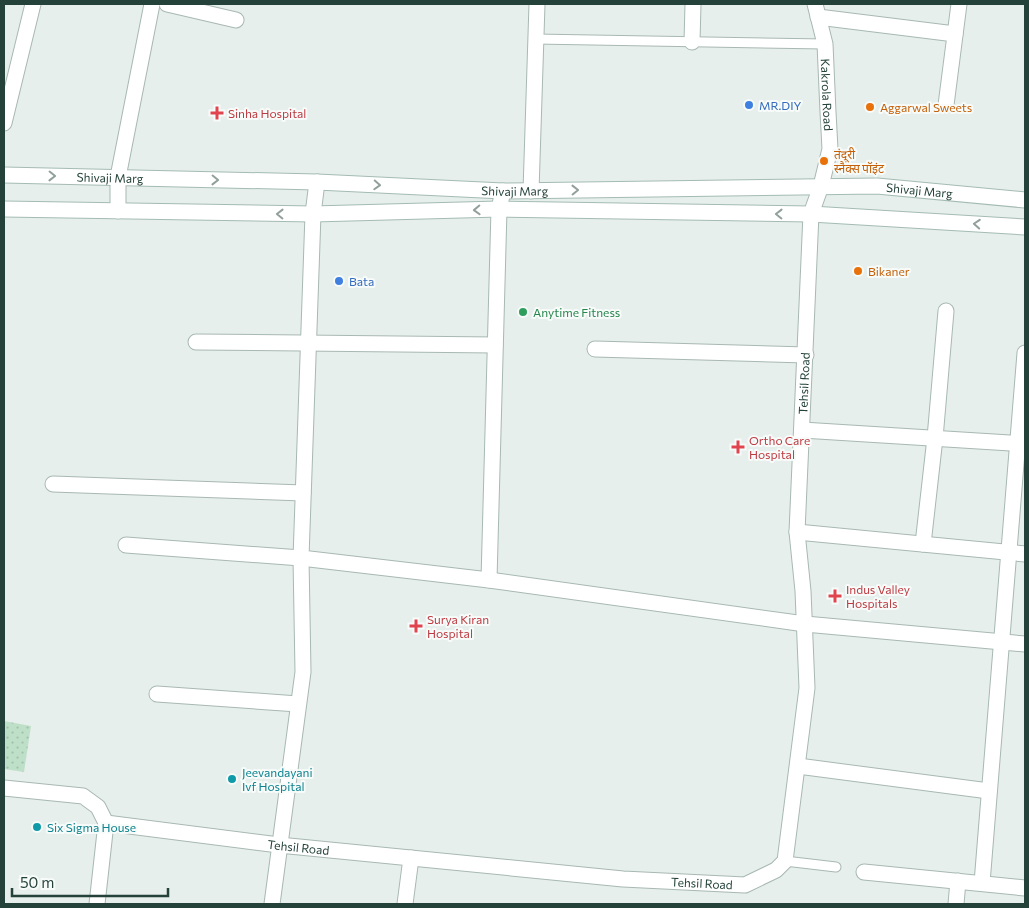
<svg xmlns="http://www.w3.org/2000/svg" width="1029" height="908" viewBox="0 0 1029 908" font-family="Commissioner,'Noto Sans Devanagari',sans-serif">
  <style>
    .grass { fill: url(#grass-dots) }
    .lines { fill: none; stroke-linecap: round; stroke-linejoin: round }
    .service-casing { stroke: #a8b8b2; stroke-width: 11 }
    .minor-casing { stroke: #a8b8b2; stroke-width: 17 }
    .tertiary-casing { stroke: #a8b8b2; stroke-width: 17 }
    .secondary-casing { stroke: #a4bbb3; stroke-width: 17 }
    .service { stroke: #fff; stroke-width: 9 }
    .minor { stroke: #fff; stroke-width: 15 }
    .tertiary { stroke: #fff; stroke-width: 15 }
    .secondary { stroke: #fff; stroke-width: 15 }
    .oneway { stroke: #92a09c }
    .shop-dot { fill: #3f7fe0; stroke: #f7fbf9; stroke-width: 2 }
    .food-dot { fill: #e8710a; stroke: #f7fbf9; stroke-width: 2 }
    .health-dot { fill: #e0444e; stroke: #f7fbf9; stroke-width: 2 }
    .leisure-dot { fill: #2e9e5b; stroke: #f7fbf9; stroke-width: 2 }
    .culture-dot { fill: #0f9aa8; stroke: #f7fbf9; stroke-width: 2 }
    .labels { text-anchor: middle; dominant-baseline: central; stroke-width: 4; stroke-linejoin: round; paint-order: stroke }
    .street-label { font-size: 12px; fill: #24423a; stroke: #f7fbf9 }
    .shop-label { font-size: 12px; fill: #366cbe; stroke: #f7fbf9; text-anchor: start }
    .food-label { font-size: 12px; fill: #c56008; stroke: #f7fbf9; text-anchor: start }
    .health-label { font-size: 12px; fill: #be3a42; stroke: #f7fbf9; text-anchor: start }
    .leisure-label { font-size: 12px; fill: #27864d; stroke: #f7fbf9; text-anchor: start }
    .culture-label { font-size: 12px; fill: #0d838f; stroke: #f7fbf9; text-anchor: start }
  </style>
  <defs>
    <pattern id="grass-dots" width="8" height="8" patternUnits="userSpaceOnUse" patternTransform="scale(1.25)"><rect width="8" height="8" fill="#bfe0c8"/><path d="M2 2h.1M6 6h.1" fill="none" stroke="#a4c1ad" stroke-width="1.8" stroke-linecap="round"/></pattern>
  </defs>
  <rect width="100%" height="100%" fill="#e6efeb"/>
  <!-- grass -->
  <path class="grass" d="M4 721 31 726 24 772 4 769Z"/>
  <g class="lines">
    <!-- service casing -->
    <g class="service-casing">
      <g id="service">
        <path d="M535 39 825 44"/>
        <path d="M785 861 836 867"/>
      </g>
    </g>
    <!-- minor casing -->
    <g class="minor-casing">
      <g id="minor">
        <path d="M167 4 236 20"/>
        <path d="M818 17 955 34"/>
        <path d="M692 42 693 4"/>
        <path d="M946 105 959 4"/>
        <path d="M4 123 33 4"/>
        <path d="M531 191 537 4"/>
        <path d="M118 211V177L152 4"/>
        <path d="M196 342 495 345"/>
        <path d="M595 349 806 355"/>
        <path d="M802 430 1025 444"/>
        <path d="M53 484 303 493"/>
        <path d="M797 532 1025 554"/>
        <path d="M923 544 935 438 946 311"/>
        <path d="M126 545 301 558 489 580 805 624 1025 644"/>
        <path d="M489 580 499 209 503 191"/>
        <path d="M157 694 298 704"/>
        <path d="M798 766 989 791"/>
        <path d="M4 788 83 796 98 807 106 823"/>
        <path id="s1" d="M106 823 279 845 623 879 745 885 776 870 785 861 807 688 803 591 797 532 811 214 821 186"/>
        <path d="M864 872 1025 888"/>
        <path d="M982 883 1025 353"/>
        <path d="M97 904 106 823"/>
        <path d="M272 904 303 672 301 558 313 214 317 182"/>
        <path d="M405 904 411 858"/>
        <path d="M956 904 958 881"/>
      </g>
    </g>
    <!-- tertiary casing -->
    <g class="tertiary-casing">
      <g id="tertiary">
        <path id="s2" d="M815 4 825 44 828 112 830 149 821 186"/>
      </g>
    </g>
    <!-- secondary casing -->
    <g class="secondary-casing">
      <g id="secondary">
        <path id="s3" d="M4 175 317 182 503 191 877 186 1025 200"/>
        <path d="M4 209 313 214 499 209 811 214 1025 227"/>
      </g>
    </g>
    <!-- service -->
    <use href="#service" class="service"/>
    <!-- minor -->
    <use href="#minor" class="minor"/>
    <!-- tertiary -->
    <use href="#tertiary" class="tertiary"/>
    <!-- secondary -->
    <use href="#secondary" class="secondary"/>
  </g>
  <!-- one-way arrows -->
  <defs><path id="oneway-chevron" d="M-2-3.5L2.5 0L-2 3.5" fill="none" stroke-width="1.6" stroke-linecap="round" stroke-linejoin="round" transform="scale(1.25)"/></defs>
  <g class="oneway">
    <use href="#oneway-chevron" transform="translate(52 176) rotate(1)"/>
    <use href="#oneway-chevron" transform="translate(215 180) rotate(1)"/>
    <use href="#oneway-chevron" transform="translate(377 185) rotate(3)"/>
    <use href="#oneway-chevron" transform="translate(575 190) rotate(-1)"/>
    <use href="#oneway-chevron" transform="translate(477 210) rotate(178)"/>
    <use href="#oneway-chevron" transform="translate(280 214) rotate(-179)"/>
    <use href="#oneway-chevron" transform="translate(779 214) rotate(-179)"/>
    <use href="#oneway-chevron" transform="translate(977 224) rotate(-176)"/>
  </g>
  <!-- markers -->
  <g class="shop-dot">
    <circle cx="749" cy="105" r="5"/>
    <circle cx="339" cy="281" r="5"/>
  </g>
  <g class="food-dot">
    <circle cx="870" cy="107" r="5"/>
    <circle cx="824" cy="161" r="5"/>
    <circle cx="858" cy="271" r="5"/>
  </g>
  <g class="health-dot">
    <path d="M214.5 105.5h5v5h5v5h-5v5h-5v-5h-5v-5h5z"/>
    <path d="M735.5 439.5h5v5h5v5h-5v5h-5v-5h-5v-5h5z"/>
    <path d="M832.5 588.5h5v5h5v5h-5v5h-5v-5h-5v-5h5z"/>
    <path d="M413.5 618.5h5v5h5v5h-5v5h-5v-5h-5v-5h5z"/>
  </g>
  <circle class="leisure-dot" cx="523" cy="312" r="5"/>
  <g class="culture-dot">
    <circle cx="232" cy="779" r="5"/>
    <circle cx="37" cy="827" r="5"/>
  </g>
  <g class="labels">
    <!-- street labels -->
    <g class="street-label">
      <text stroke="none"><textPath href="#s2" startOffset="92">Kakrola Road</textPath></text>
      <text stroke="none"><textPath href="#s3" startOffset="106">Shivaji Marg</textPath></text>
      <text stroke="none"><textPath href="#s3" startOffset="511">Shivaji Marg</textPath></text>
      <text stroke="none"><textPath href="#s3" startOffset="916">Shivaji Marg</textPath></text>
      <text stroke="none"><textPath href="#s1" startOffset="1169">Tehsil Road</textPath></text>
      <text stroke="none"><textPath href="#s1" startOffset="194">Tehsil Road</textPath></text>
      <text stroke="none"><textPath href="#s1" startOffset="599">Tehsil Road</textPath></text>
    </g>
    <!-- shop labels -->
    <g class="shop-label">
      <text x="759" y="105">MR.DIY</text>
      <text x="349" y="281">Bata</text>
    </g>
    <!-- food labels -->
    <g class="food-label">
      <text x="880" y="107">Aggarwal Sweets</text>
      <text x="834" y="154">तंदूरी<tspan x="834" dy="14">स्नैक्स पॉइंट</tspan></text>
      <text x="868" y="271">Bikaner</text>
    </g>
    <!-- health labels -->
    <g class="health-label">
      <text x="228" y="113">Sinha Hospital</text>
      <text x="749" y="440">Ortho Care<tspan x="749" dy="14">Hospital</tspan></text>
      <text x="846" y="589">Indus Valley<tspan x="846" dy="14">Hospitals</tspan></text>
      <text x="427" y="619">Surya Kiran<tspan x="427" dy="14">Hospital</tspan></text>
    </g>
    <!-- leisure labels -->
    <g class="leisure-label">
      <text x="533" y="312">Anytime Fitness</text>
    </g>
    <!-- culture labels -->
    <g class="culture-label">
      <text x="242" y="772">Jeevandayani<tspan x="242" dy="14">Ivf Hospital</tspan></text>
      <text x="47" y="827">Six Sigma House</text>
    </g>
  </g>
  <!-- border -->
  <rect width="1029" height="908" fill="none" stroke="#24423a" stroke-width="10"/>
  <!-- scale -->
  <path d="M12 888v8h156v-8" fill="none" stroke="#24423a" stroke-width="2.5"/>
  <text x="20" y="888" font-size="15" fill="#24423a" stroke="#f7fbf9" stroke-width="4" paint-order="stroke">50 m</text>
</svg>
